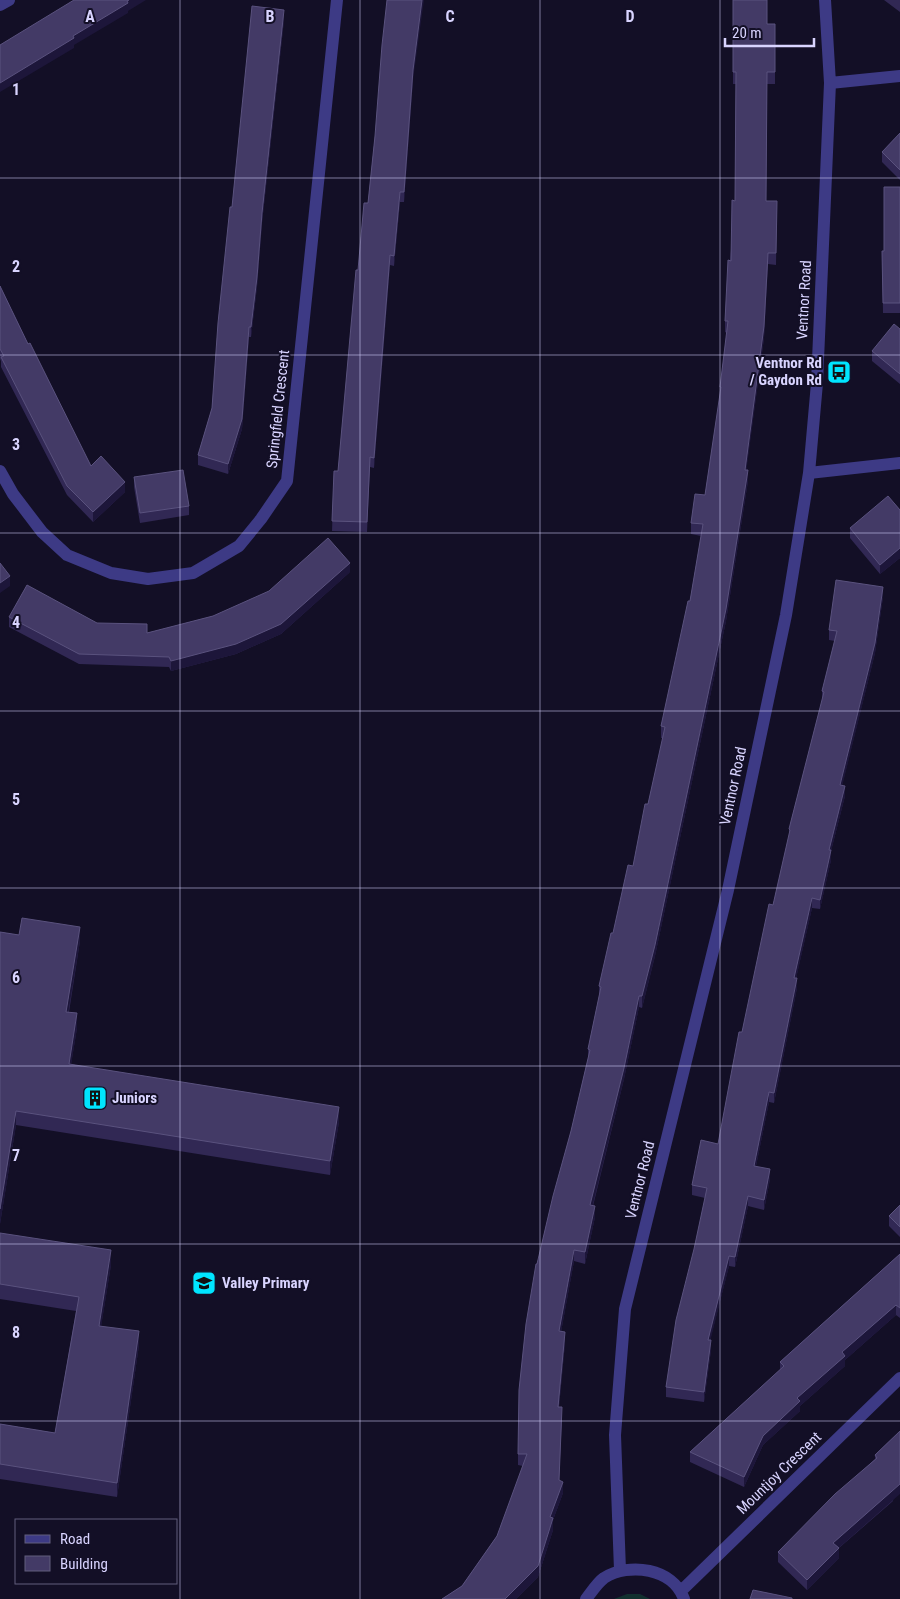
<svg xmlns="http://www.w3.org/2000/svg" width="900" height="1599" viewBox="0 0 900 1599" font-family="'Roboto Condensed',sans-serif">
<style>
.green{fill:#12302f}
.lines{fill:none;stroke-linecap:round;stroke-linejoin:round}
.minor{stroke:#3d3a85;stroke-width:12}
.wall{fill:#312854}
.shaded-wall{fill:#1d163a}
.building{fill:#433a66;stroke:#5a527e}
.grid{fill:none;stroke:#d9d4ff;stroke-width:1;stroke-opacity:0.55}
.labels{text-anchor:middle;stroke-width:4;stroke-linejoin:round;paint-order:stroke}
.street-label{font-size:15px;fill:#d9d4ff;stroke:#130f26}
.poi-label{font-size:15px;font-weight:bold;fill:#d9d4ff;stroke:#130f26;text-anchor:start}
.grid-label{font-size:16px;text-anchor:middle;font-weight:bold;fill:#d9d4ff;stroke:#130f26;stroke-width:4;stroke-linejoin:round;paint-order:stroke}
</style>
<rect width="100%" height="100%" fill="#130f26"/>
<path class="green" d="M627 1594H640L650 1599H614Z"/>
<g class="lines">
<path class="minor" d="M0 5 9 0
M830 83 900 76
M0 471 13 494 42 532 67 555 111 573 148 579 193 573 239 546 261 519 287 481 337 0
M809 473 900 463
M620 1570 615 1435 625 1309 728 890 786 615 809 473 817 383 830 83 825 0
M681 1591 900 1378
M586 1599C591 1593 597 1583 604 1578 629 1562 673 1568 684 1599"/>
</g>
<path class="wall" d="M733 0 767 24H775V84H767L766 201H777L776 265 768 264 764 338 746 470 748 481 726 621 655 956 642 1008 639 1007 624 1079 593 1206 595 1217 585 1264 574 1261 561 1332 565 1343 559 1407 562 1419 559 1480 563 1493 553 1520V1530L538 1577 516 1599H442L462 1586 497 1536 523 1466 518 1465V1454L537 1264 571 1131 588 1058V1049L599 996V986L633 866 648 804 663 738H661V726L690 601 701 536 691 534V523L705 495 720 396V387L727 333 725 332V321L735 201 736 84H733Z
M884 0H900V12Z
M284 20 262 223 257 287 251 337H249L242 429 228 474 198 465V455L212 408 232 207Z
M413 80 404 202H400L394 266 390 265 374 468 370 467 367 532 332 531 334 471H338L358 270 368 203 375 136Z
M900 133V180L882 162V152Z
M900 187V313H883L882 251H884Z
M0 286 28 344 91 466 125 492 93 522 67 495 1 367V361L0 359Z
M900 329V384L872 361V351Z
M134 477 189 506V515L140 523 134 487Z
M900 510V558L880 574 850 538V528Z
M350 572 281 634 236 654 171 671 169 667 79 664 9 627V617L97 623 147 633 213 616Z
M883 597 875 653 842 785 845 796 831 851V860L820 909 812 908 796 978 797 988 774 1103 769 1102 756 1166 770 1179 764 1210 748 1206 735 1267 729 1266 710 1340 711 1350 704 1402 666 1397V1387L705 1198 692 1195V1185L718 1144 742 1032 773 905 789 836V829L822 701V691L835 641 829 640V630Z
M0 932 19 935 80 941 69 1012 77 1028 71 1064 339 1122 330 1175 16 1125 0 1224Z
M900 1205V1237L889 1226V1216Z
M0 1233 111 1265 101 1326 139 1345 117 1497 0 1479V1424L55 1433 76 1311 0 1299Z
M900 1254V1318L896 1315 845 1360V1366L800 1406V1411L763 1445 744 1487 690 1462V1452L780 1370V1362Z
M900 1431 893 1501 839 1548V1558L807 1590 778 1562V1552L875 1459V1455Z"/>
<path class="shaded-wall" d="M129 0H146L128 11V13L74 45V48L0 92V83Z
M422 0H424L413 80 404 202V192L413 70Z
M284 10V20L262 223 257 287 251 337V327L262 213Z
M400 192V202L394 266V256Z
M768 253 764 338 745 481V470Z
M390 255V265L374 468V458Z
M249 327V337L242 429 228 474V464Z
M748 470V481L726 621 655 956 642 1008V996Z
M125 482V492L93 522V512Z
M900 548V558L880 574V565Z
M350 563V572L281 634 236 654 171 671V661Z
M10 576V586L0 593V583Z
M883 587V597L875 653 840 795V785Z
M845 786V796L831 851V860L820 909V900L829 850Z
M812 898V908L794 988V978Z
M80 927V941L66 1026V1012Z
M797 978V988L774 1103V1093Z
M639 996V1007L624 1079 590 1216V1205Z
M77 1013V1028L69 1078V1064Z
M769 1092V1102L754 1176V1166Z
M339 1107V1122L330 1175V1161Z
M16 1111V1125L0 1224V1209Z
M770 1169V1179L764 1210V1200Z
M748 1196V1206L735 1267V1257Z
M595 1206V1217L585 1264V1252Z
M111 1250V1265L99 1340V1326Z
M574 1250V1261L559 1343V1331Z
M729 1256V1266L708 1350V1340Z
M896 1305V1315L845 1360V1366L800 1406V1411L763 1445 744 1487V1477L763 1436 797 1398 842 1352Z
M139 1331V1345L117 1497V1483Z
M565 1332V1343L558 1418V1407Z
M711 1340V1350L704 1402V1392Z
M563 1482V1493L553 1520V1530L538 1577 516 1599H505L550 1517Z
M900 1484V1494L833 1553V1543Z
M839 1548V1558L807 1590V1580Z"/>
<path class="building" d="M74 0H129L127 1 128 3 73 36 74 38 0 83V45Z
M387 0H422L413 70 404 192H400L394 256 390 255 374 458 370 457 367 522 332 521 334 471H338L356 270H358L364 203H368L375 136 382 45Z
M733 0H767V24H775V72H767L766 201H777L776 253H768L764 326 745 470H748L726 609 655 945 642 996H639L624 1068 590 1205 595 1206 585 1252 574 1250 559 1331 565 1332 558 1407H562L559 1480 563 1482 550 1517 553 1518 538 1566 505 1599H442L462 1586 497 1536 527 1454H518L519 1390 526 1324 536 1264H537L553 1196 571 1131 590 1050 588 1049 601 987 599 986 611 933H613L628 865 633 866 645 804H648L665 727 661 726 688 601H690L703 524 691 523 695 494 705 495 721 387H720L728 321H725L728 260 731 261 732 200 735 201 736 72H733Z
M252 6 284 10 262 213 257 277 251 327H249L242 419 228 464 198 455 212 408 218 323 230 207H232Z
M900 133V170L882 152Z
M884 187H900V303H883L882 251H884Z
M0 286 28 344 30 343 91 466 101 456 125 482 93 512 67 486 1 357 4 356 0 349Z
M894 324 900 329V374L872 351Z
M183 470 189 506 140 513 134 477Z
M888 496 900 510V548L880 565 850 528Z
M328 538 350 563 281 624 236 644 171 661 169 657 79 654 9 617 27 585 97 623 147 624V633L213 616 269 591Z
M0 563 10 576 0 583Z
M836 580 883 587 875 643 840 785 845 786 829 850H831L820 900 812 898 794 978H797L774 1093 769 1092 754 1166 770 1169 764 1200 748 1196 735 1257 729 1256 708 1340H711L704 1392 666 1387 676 1320 694 1249 707 1188 692 1185 701 1140 718 1144 739 1032H742L769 904 773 905 790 830 789 829 824 692 822 691 837 631 829 630Z
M22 918 80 927 66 1012 77 1013 69 1064 339 1107 330 1161 16 1111 0 1209V932L19 935Z
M900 1205V1227L889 1216Z
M0 1233 111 1250 99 1326 139 1331 117 1483 0 1464V1424L55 1433 79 1297 0 1284Z
M900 1254V1308L896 1305 842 1352 845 1356 797 1398 800 1401 763 1436 744 1477 690 1452 784 1366 780 1362Z
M900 1431V1484L833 1543 839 1548 807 1580 778 1552 835 1494 877 1458 875 1455Z
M753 1590 792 1598V1599H750Z"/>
<path class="grid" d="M180 0V1599M360 0V1599M540 0V1599M720 0V1599M0 178H900M0 355H900M0 533H900M0 711H900M0 888H900M0 1066H900M0 1244H900M0 1421H900"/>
<defs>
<g id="bus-square" transform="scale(1.25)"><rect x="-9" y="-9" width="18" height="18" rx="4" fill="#00e5ff" stroke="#130f26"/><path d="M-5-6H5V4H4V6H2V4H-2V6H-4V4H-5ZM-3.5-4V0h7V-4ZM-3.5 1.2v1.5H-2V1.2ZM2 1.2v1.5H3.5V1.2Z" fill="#111"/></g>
<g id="building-square" transform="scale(1.25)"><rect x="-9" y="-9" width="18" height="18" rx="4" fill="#00e5ff" stroke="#130f26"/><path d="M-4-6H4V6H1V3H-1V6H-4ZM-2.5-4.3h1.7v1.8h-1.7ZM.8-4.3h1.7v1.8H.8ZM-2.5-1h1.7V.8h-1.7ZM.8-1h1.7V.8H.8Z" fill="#111"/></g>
<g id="school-square" transform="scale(1.25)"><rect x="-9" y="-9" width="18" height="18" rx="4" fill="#00e5ff" stroke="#130f26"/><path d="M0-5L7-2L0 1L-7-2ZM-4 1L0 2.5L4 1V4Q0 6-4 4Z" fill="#111"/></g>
</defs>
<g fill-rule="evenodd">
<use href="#bus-square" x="839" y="372"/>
<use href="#building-square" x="95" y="1098"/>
<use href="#school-square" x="204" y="1283"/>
</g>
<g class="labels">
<g class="street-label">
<text transform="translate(804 300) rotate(-87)" y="5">Ventnor Road</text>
<text transform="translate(278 409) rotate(-84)" y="5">Springfield Crescent</text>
<text transform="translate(733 786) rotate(-78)" y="5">Ventnor Road</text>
<text transform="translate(640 1180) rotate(-76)" y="5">Ventnor Road</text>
<text transform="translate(779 1473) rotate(-44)" y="5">Mountjoy Crescent</text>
</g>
<g class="poi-label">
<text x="822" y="368" text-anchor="end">Ventnor Rd<tspan x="822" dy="17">/ Gaydon Rd</tspan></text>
<text x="112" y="1103">Juniors</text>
<text x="222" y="1288">Valley Primary</text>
</g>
</g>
<g class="grid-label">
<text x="90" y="22">A</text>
<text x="270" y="22">B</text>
<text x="450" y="22">C</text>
<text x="630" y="22">D</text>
<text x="16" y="95">1</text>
<text x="16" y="272">2</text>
<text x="16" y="450">3</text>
<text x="16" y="628">4</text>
<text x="16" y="805">5</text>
<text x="16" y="983">6</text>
<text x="16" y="1161">7</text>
<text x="16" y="1338">8</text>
</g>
<rect x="15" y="1519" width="162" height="65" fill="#130f26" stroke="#625e7d"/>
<rect x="25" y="1535" width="25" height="8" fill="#3d3a85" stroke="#625e7d"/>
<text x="60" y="1544" font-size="15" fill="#d9d4ff">Road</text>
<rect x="25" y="1556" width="25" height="15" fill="#433a66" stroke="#625e7d"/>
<text x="60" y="1569" font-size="15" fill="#d9d4ff">Building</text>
<path d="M725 38v8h89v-8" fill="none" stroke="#d9d4ff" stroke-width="2.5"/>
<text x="732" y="38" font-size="15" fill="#d9d4ff" stroke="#130f26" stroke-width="4" paint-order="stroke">20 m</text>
</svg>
